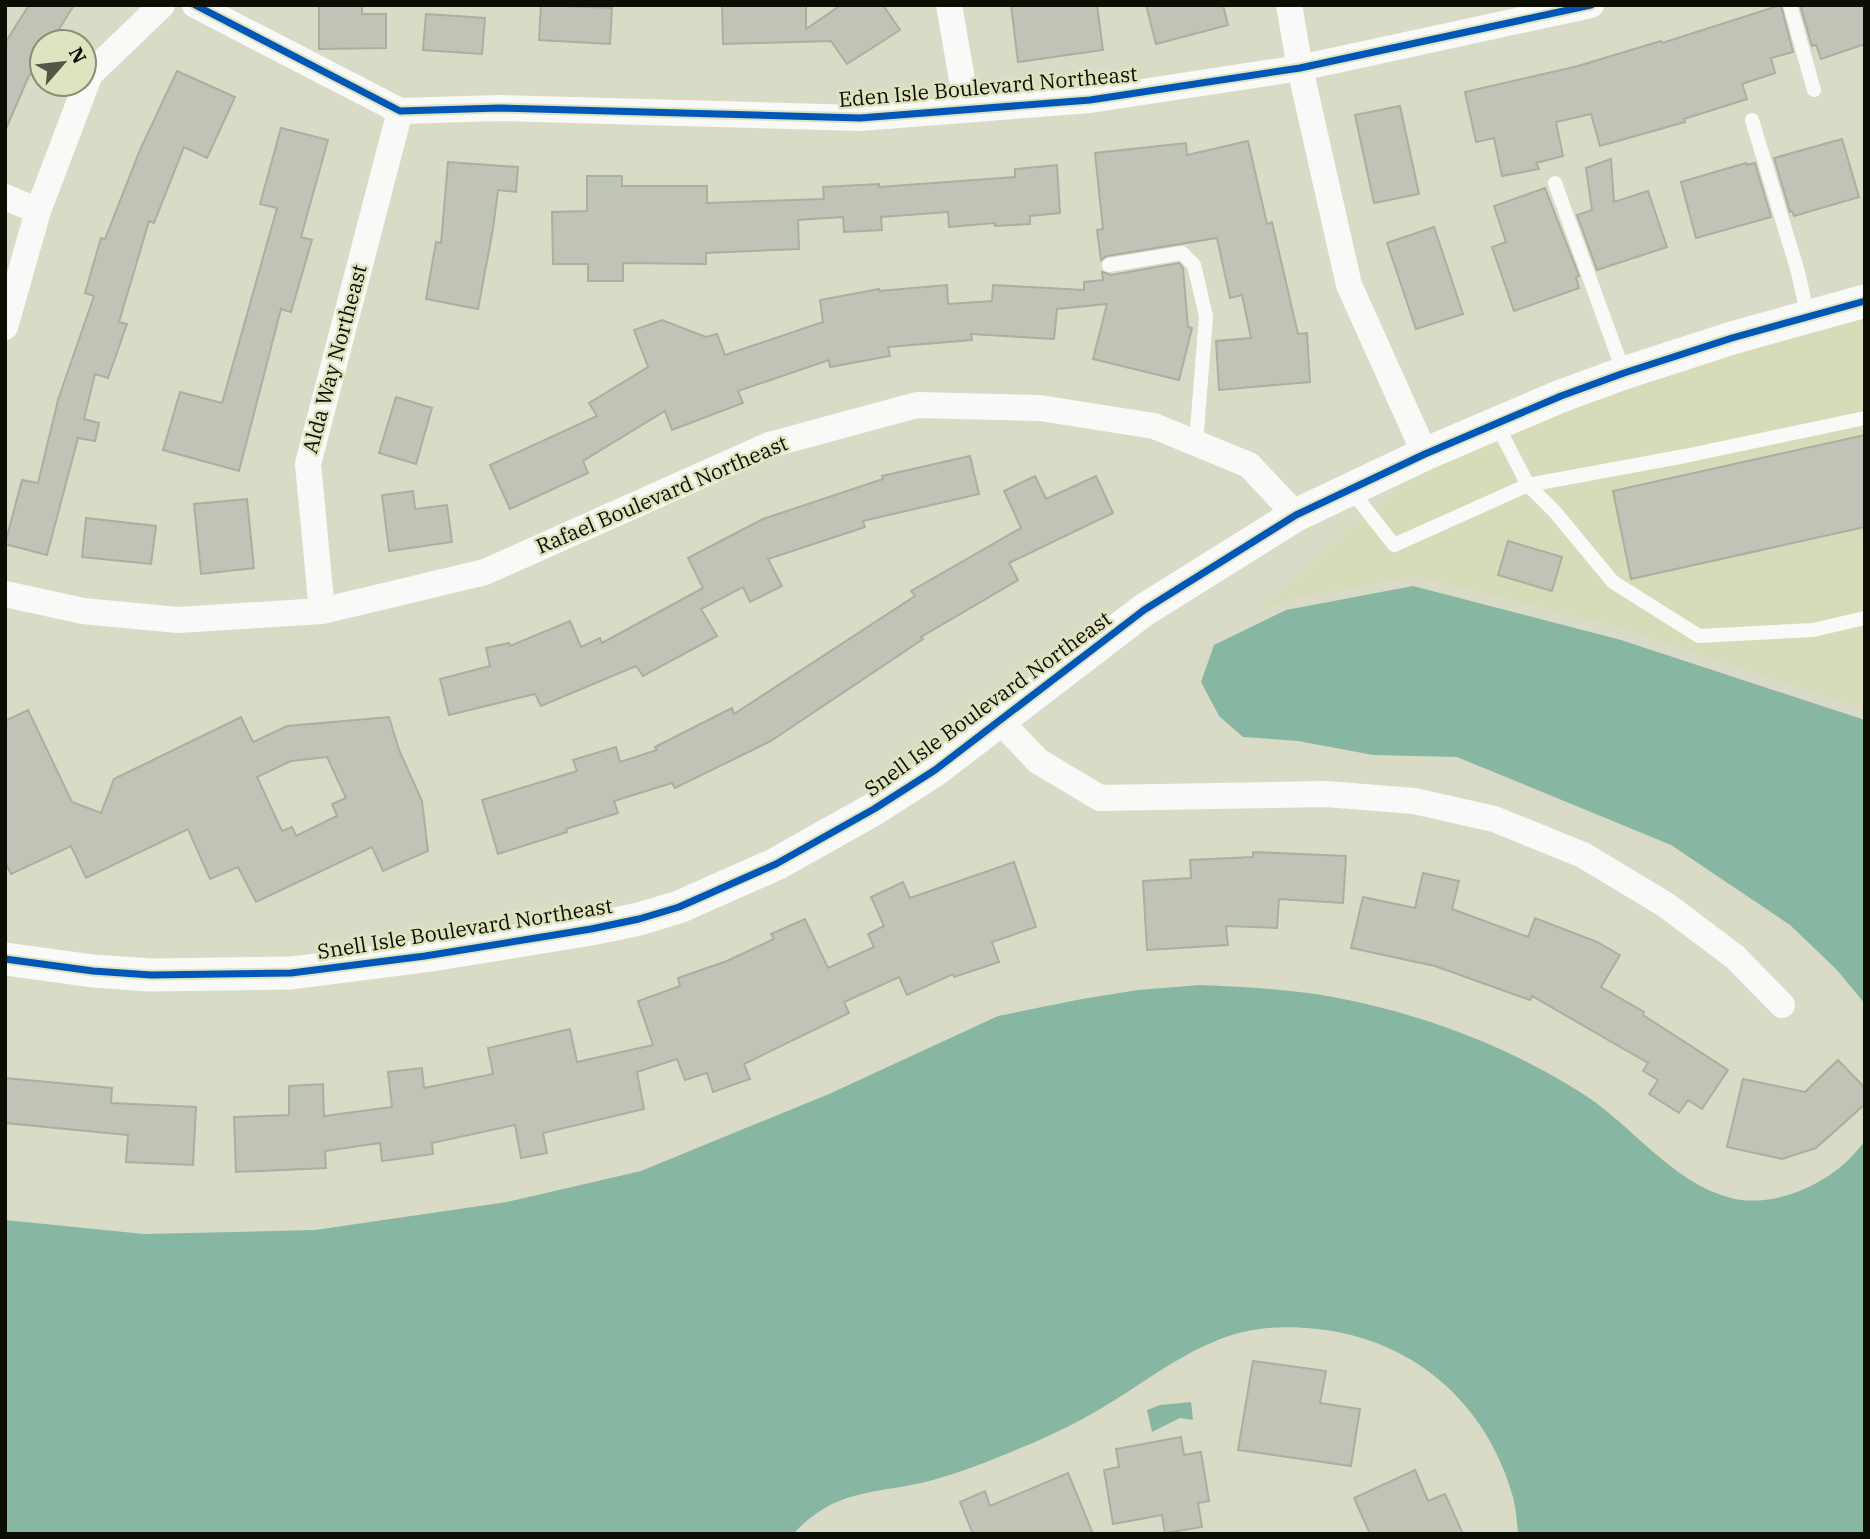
<svg xmlns="http://www.w3.org/2000/svg" width="1870" height="1539" viewBox="0 0 1870 1539" font-family="'IBM Plex Serif',serif">
<style>
.built{fill:#d8dbba}
.water{fill:#87b7a3}
.building{fill:#bfc4b7;stroke:#a9afa1;stroke-width:2;fill-rule:evenodd}
.lines{fill:none;stroke-linecap:round;stroke-linejoin:round}
.service{stroke:#f9faf7;stroke-width:14}
.minor{stroke:#f9faf7;stroke-width:26}
.tertiary{stroke:#f9faf7;stroke-width:33}
.cycleway-casing{stroke:#e0e3bf;stroke-width:11}
.cycleway{stroke:#0057b8;stroke-width:7}
.labels{text-anchor:middle;stroke-width:5;stroke-linejoin:round;paint-order:stroke}
.street-label{font-size:21px;fill:#0d0e03;stroke:#e0e3bf}
</style>
<rect width="100%" height="100%" fill="#d9dbc7"/>
<path class="built" d="M1865 314V709L1626 629 1417 576 1285 600 1255 614 1406 480 1586 401Z"/>
<path class="water" d="M1413 586 1621 640 1865 720V1004L1837 970 1790 925 1671 845 1457 757 1373 755 1298 741 1243 737 1219 716 1201 682 1214 645 1286 610Z
M1200 985C1244 987 1289 989 1333 997 1419 1013 1506 1045 1580 1092 1632 1124 1670 1182 1731 1198 1778 1210 1840 1179 1865 1140V1534H1518C1517 1522 1516 1509 1513 1497 1487 1403 1413 1339 1317 1329 1283 1325 1249 1327 1218 1340 1185 1353 1155 1374 1126 1393 1092 1415 1056 1434 1018 1449 990 1461 962 1472 933 1480 877 1495 838 1486 793 1534H5V1220L144 1234 315 1230 507 1202 641 1171 829 1094 998 1016 1082 999 1138 990Z
M1191 1402 1193 1420 1180 1418 1152 1432 1147 1410 1160 1405Z"/>
<path class="building" d="M29 5H74L51 42H42V56L28 78 5 131V43Z
M319 5H362V14H386V48L319 49Z
M541 5 612 8 610 44 539 40Z
M722 5H806V29L841 5H883L900 30 847 64 831 41 723 44Z
M1011 5H1097L1103 50 1018 62Z
M1146 5H1223L1228 25 1156 44Z
M1781 5 1793 52 1771 58 1775 73 1742 84 1747 99 1684 119 1685 122 1600 146 1591 114 1556 122 1563 156 1536 163 1539 169 1502 176 1494 138 1476 142 1465 92 1578 66 1661 41 1662 43Z
M1800 5H1865V44L1821 59 1816 45 1812 46Z
M426 14 485 18 482 54 423 50Z
M177 71 235 97 207 158 184 147 154 223 149 221 119 322 127 324 108 378 95 374 84 419 99 423 95 441 78 438 47 555 5 544 22 480 38 483 58 400 94 296 85 293 101 238 105 239 140 150Z
M1400 106 1419 194 1374 203 1355 115Z
M281 128 328 140 301 237 312 240 291 312 281 309 239 471 163 450 180 392 222 403 277 208 260 204Z
M1842 139 1859 197 1794 216 1792 211 1790 212 1774 158Z
M1248 141 1267 224 1272 222 1298 334 1307 333 1310 382 1219 390 1216 341 1251 338 1242 295 1230 298 1217 238 1107 256 1101 260 1097 230 1103 229 1095 153 1186 143 1187 155Z
M1611 159 1614 202 1648 191 1667 247 1597 270 1577 215 1592 210 1586 168Z
M448 162 518 167 516 192 498 190 493 229 478 309 426 299 436 242 441 243Z
M1746 163 1747 165 1755 163 1771 217 1696 238 1681 182Z
M1057 165 1060 213 1030 216V224L995 226V223L949 227 948 212 881 217 882 230 844 232 843 217 798 220 799 249 706 253V264L623 263V281H588V264H553L552 212 587 211V176H622V186H707V203L824 199 823 187 879 184V187L1015 177V169Z
M1545 188 1579 276 1576 277 1579 288 1514 311 1492 247 1506 242 1494 206Z
M1434 227 1463 314 1416 329 1387 243Z
M1179 263 1183 268 1188 327 1192 328 1179 380 1093 359 1107 304 1057 309 1054 339 971 334 972 340 888 347 890 356 830 367 829 360 738 391 743 403 672 430 665 411 583 461 588 473 510 509 490 465 597 416 589 403 648 367 634 330 662 320 706 337 717 334 725 355 823 322 820 300 879 289V291L947 285 948 304 992 301 993 285 1084 290V282L1103 280 1102 272 1111 275Z
M396 397 432 408 416 464 379 453Z
M1865 435V527L1631 579 1613 491Z
M970 456 979 494 863 521 865 527 768 559 782 586 750 602 743 587 701 609 717 636 643 676 636 666 541 706 535 694 449 715 440 679 490 666 486 648 509 643 510 646 570 621 581 647 600 638 602 643 703 588 688 558 763 519 883 479 882 476Z
M1035 476 1046 499 1096 476 1113 513 1009 563 1018 580 921 637 923 639 771 741 675 788 672 783 614 801 618 813 566 829 567 832 498 854 482 800 577 771 573 760 616 747 620 762 657 750 655 747 732 708 734 714 915 596 911 591 1021 528 1004 491Z
M413 491 415 509 447 505 452 542 389 551 382 495Z
M247 499 254 568 201 574 194 504Z
M86 518 156 526 151 564 82 557Z
M1508 541 1562 557 1552 591 1498 575Z
M28 710 72 802 101 813 114 779 241 717 253 742 287 726 389 717 399 750 422 801 428 851 383 871 372 847 256 902 238 867 210 879 188 829 86 878 71 846 11 874 5 862V721ZM327 757 346 798 332 804 337 816 296 836 292 827 282 831 257 777 291 761Z
M1253 852 1346 856 1343 903 1279 899 1277 928 1226 926 1228 945 1147 950 1143 881 1191 878 1190 860 1253 857Z
M1014 862 1036 927 992 942 999 962 954 977 953 974 907 995 899 977 844 1002 849 1013 744 1064 750 1079 713 1092 707 1073 685 1080 677 1059 637 1072 644 1109 543 1133 547 1153 521 1158 515 1125 432 1143 433 1154 382 1161 380 1143 325 1151 326 1168 236 1172 234 1117 289 1115V1086L323 1084 324 1116 392 1107 388 1072 422 1068 424 1088 493 1074 488 1048 570 1029 577 1062 653 1045 638 1001 680 986 678 978 727 961 774 939 771 934 805 919 828 968 874 947 868 934 884 926 871 897 903 882 910 898Z
M1423 873 1459 881 1452 909 1528 937 1535 918 1597 942 1620 955 1601 987 1644 1012 1643 1015 1728 1070 1702 1109 1688 1100 1679 1113 1649 1094 1658 1080 1643 1071 1648 1063 1532 996 1530 1000 1435 966 1351 948 1363 897 1415 908Z
M1838 1060 1865 1088V1104L1816 1148 1782 1159 1727 1147 1743 1079 1805 1092Z
M5 1078 112 1088 111 1103 196 1107 193 1165 126 1162 128 1135 5 1123Z
M1253 1361 1326 1371 1320 1403 1360 1409 1351 1466 1238 1450Z
M1181 1437 1184 1455 1201 1452 1209 1501 1198 1503 1202 1527 1165 1533 1162 1515 1113 1524 1104 1470 1119 1467 1116 1449Z
M1415 1470 1428 1501 1445 1494 1463 1534H1370L1354 1498Z
M1068 1473 1093 1534H973L960 1502 985 1491 990 1506Z"/>
<g class="lines">
<path class="service" d="M1790 5 1814 90
M1752 120 1798 272 1808 317
M1555 183 1624 373
M1109 265 1182 253 1194 265 1206 316 1196 443
M1496 423 1528 485 1555 512 1613 582 1699 636 1813 630 1865 618
M1350 489 1394 545 1528 485 1685 456 1865 418"/>
<path class="minor" d="M195 5 400 111 500 108 860 118 1090 100 1300 68 1591 5
M949 5 967 108
M1289 5 1300 68 1349 285 1425 454
M5 197 38 211
M5 327 38 211 90 74 162 5
M5 594 83 611 178 620 322 611 485 572 769 445 917 405 1040 408 1154 426 1249 465 1296 515
M322 611 308 464 400 111
M999 720 1038 761 1100 798 1326 794 1414 801 1494 819 1583 855 1666 905 1735 957 1782 1005"/>
<path class="tertiary" d="M5 959 93 971 151 975 291 973 425 956 591 929 639 919 679 907 776 864 874 809 935 770 1144 610 1296 515 1425 454 1561 396 1624 373 1732 338 1865 301"/>
<g class="cycleway-casing">
<path id="cycleway" d="M195 5 400 111 500 108 860 118 1090 100 1300 68 1591 5
M5 959 93 971 151 975 291 973 425 956 591 929 639 919 679 907 776 864 874 809 935 770 1144 610 1296 515 1425 454 1561 396 1624 373 1732 338 1865 301"/>
</g>
<use href="#cycleway" class="cycleway"/>
</g>
<g class="labels">
<g class="street-label">
<text transform="translate(988 87) rotate(-5)" y="7">Eden Isle Boulevard Northeast</text>
<text transform="translate(335 359) rotate(-75)" y="7">Alda Way Northeast</text>
<text transform="translate(662 495) rotate(-23)" y="7">Rafael Boulevard Northeast</text>
<text transform="translate(988 704) rotate(-36)" y="7">Snell Isle Boulevard Northeast</text>
<text transform="translate(465 929) rotate(-9)" y="7">Snell Isle Boulevard Northeast</text>
</g>
</g>
<rect width="1870" height="1539" fill="none" stroke="#0d0e03" stroke-width="14"/>
<g transform="translate(63 63) rotate(62)"><circle r="33" fill="#e0e3bf" stroke="#8c8e74" stroke-width="2"/>
<path d="M0-5L12 26L0 18L-12 26Z" fill="#545648"/>
<text y="-10" font-size="19" font-weight="bold" text-anchor="middle" fill="#0d0e03">N</text>
</g>
</svg>
